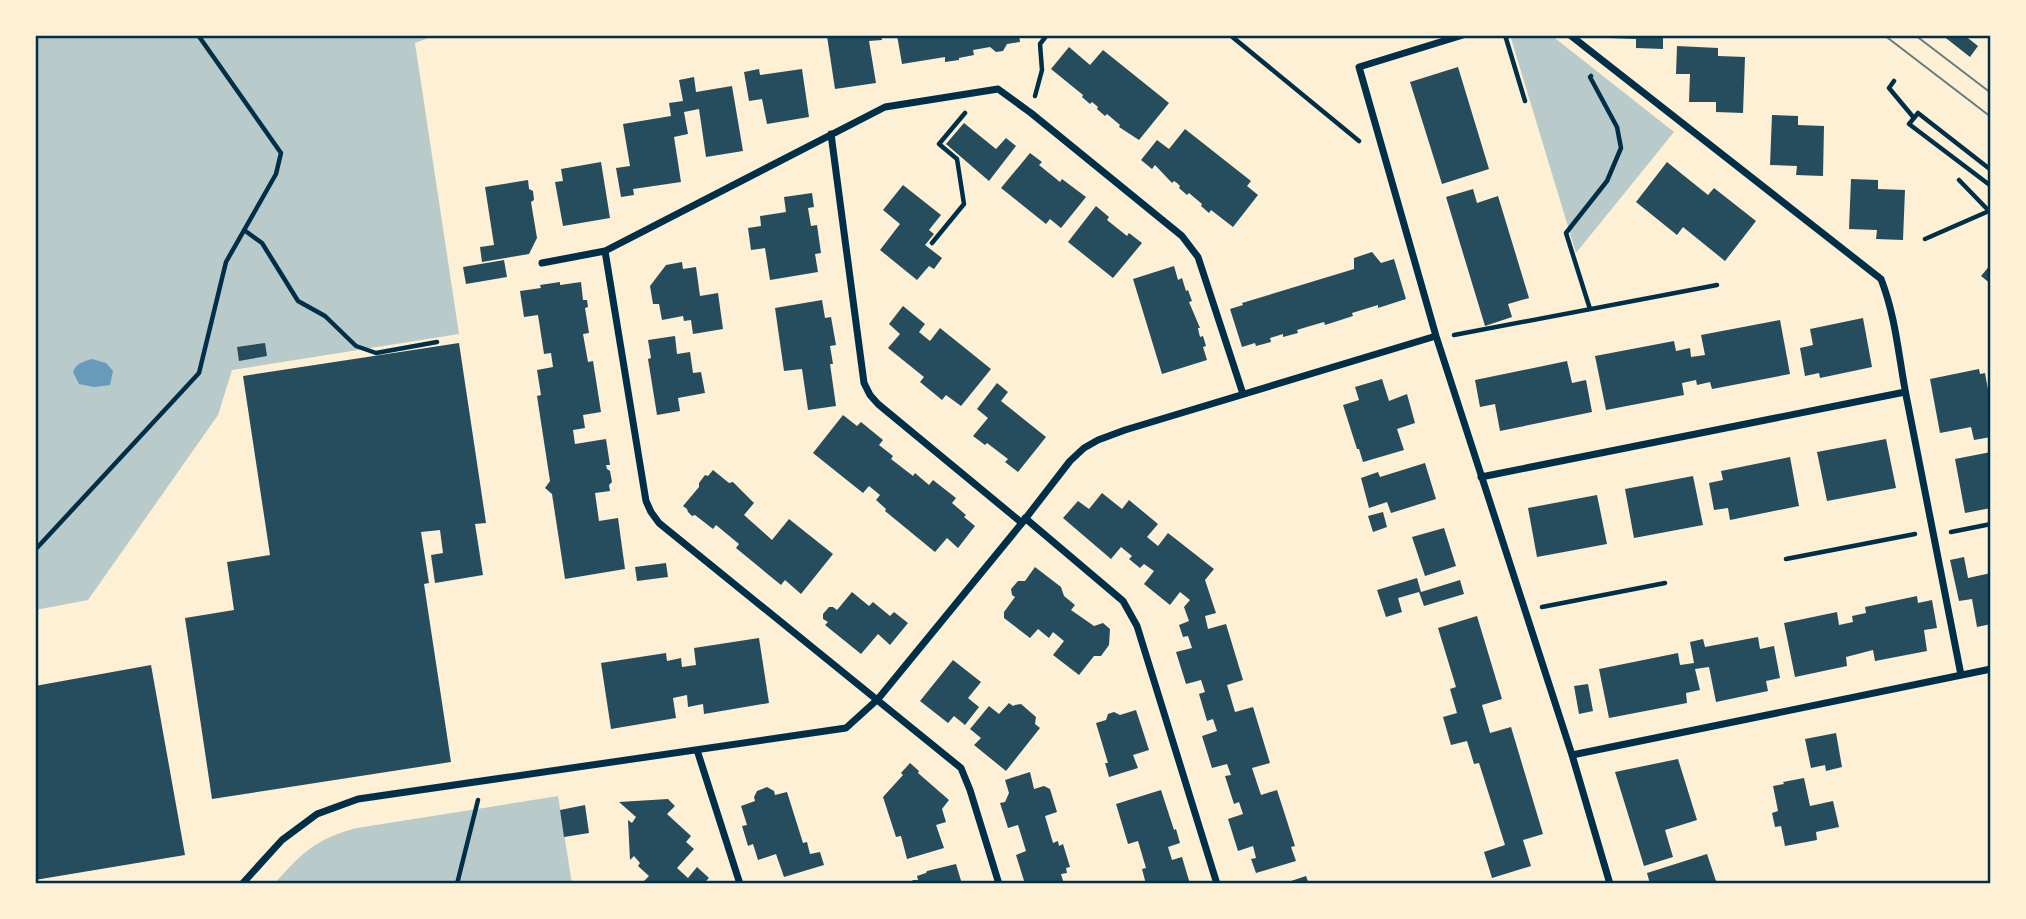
<svg xmlns="http://www.w3.org/2000/svg" width="2026" height="919" viewBox="0 0 2026 919" font-family="Bitter,serif">
<style>
.green{fill:#b9caca}
.water{fill:#669bbc}
.building{fill:#264d5e}
.lines{fill:none;stroke-linecap:round;stroke-linejoin:round}
.path{stroke:#003049;stroke-width:4.5}
.minor{stroke:#003049;stroke-width:7}
.tram{stroke:#657d81;stroke-width:2}
.neatline{fill:none;stroke:#003049;stroke-width:2.5}
</style>
<rect width="100%" height="100%" fill="#fdf0d5"/>
<path class="green" d="M35 35H436L415 43 459 334 232 370 218 415 88 600 35 610Z
M1510 35H1551L1674 132 1576 253Z
M558 796 572 884H274C302 853 315 839 357 828Z"/>
<path class="water" d="M92 359 106 363 113 371 110 385 94 387 79 384 73 372C75 364 84 361 92 359Z"/>
<path class="building" d="M834 35H881L882 40 869 41 876 83 835 89 827 36Z
M897 35H1019L1020 42 1007 44 1003 51 996 52 990 47 973 50 974 55 959 58V60L945 62V57L902 64Z
M1609 35H1663V49L1636 48V39L1609 38Z
M1942 35H1964L1978 46 1970 57Z
M1677 46 1718 48V56L1745 57 1743 113 1716 112V102H1689L1690 74H1676Z
M1069 47 1090 65 1103 50 1169 103 1139 140 1119 127 1120 125 1107 114 1105 116 1097 109 1098 107 1092 102 1090 104 1082 97 1083 95 1051 69Z
M1458 67 1489 169 1442 184 1410 82Z
M759 69 760 75 802 69 809 117 767 124 762 99 749 101 744 72Z
M694 77 696 92 732 86 743 151 706 157 699 109 684 112 688 134 674 137 681 182 633 189 634 195 621 197 616 168 630 166 623 124 671 116 669 103 683 101 679 80Z
M1772 115 1798 116V125L1824 126 1823 176 1796 175 1797 166 1770 165Z
M964 123 996 149 1006 138 1016 146 989 181 946 144Z
M1185 129 1251 181 1247 186 1258 195 1233 227 1211 210 1209 213 1201 206 1202 204 1189 193 1187 195 1179 188 1180 186 1177 183 1174 181 1172 183 1155 165 1152 169 1141 160 1157 140 1169 149Z
M1030 153 1042 162 1039 165 1060 182 1062 179 1086 197 1061 228 1050 219 1046 224 1001 188Z
M601 162 610 218 563 226 555 182 563 181 561 169Z
M1667 162 1708 195 1714 188 1756 221 1725 261 1683 227 1677 235 1636 202Z
M1851 179 1878 180V189L1905 190 1903 240 1876 239 1877 230 1849 229Z
M528 180 529 189 533 191 534 200 531 202 537 238 529 254 482 262 480 247 494 245 485 187Z
M903 185 941 215 929 230 934 234 925 245 942 258 934 269 929 266 917 280 880 250 900 224 883 210Z
M1473 189 1477 203 1498 196 1529 298 1508 304 1512 317 1485 326 1446 197Z
M812 193 814 207 808 208 811 226 817 225 821 253 815 254 818 272 770 280 765 248 751 250 748 228 761 226 760 216 786 212 784 197Z
M1096 206 1109 217 1107 220 1127 236 1129 233 1142 243 1113 278 1068 242Z
M1372 252 1381 263 1394 259 1406 299 1378 308V305L1352 313 1353 316 1325 325 1324 322 1310 326 1297 330 1298 333 1283 337V334L1270 338 1271 342 1256 346 1255 343 1242 347 1230 309 1243 305 1242 303 1354 269V258Z
M504 260 507 277 466 284 463 267Z
M682 262 683 269 696 267 700 296 718 293 723 329 693 334 691 320 684 321 683 316 662 320 659 304H653L650 286 666 265Z
M1991 264V284L1981 276Z
M1174 266 1178 280 1182 278 1186 291 1188 290 1192 301 1189 302 1200 328H1198L1199 333 1200 337 1203 336 1206 346 1203 347 1207 360 1162 374 1133 279Z
M560 282V285L581 282 583 300H587L588 307 585 308 589 333 583 334 588 362 593 361 601 412 583 415 585 428 573 430 575 444 606 439 610 465H606L607 469 610 471 612 482 609 485 610 491 595 493 599 521 618 518 625 569 565 579 552 494 545 488 550 481 537 396 541 395 537 370 553 367 551 353 544 354 538 315 524 317 520 291 541 288 540 285Z
M822 300 825 318 831 317 836 345 830 346 833 364H830L836 406 808 410 802 369 784 371 775 308Z
M903 306 925 324 919 332 930 341 940 328 991 369 961 406 946 395 942 400 920 382 924 377 888 348 900 334 889 324Z
M1863 318 1872 367 1820 378 1819 373 1805 376 1800 348 1813 345 1810 329Z
M1780 320 1790 374 1712 389 1710 382 1697 385 1696 380 1682 383 1684 395 1606 410 1595 356 1674 341 1676 351 1690 348 1691 357 1705 355 1701 335Z
M675 336 677 354 690 352 693 373 701 372 705 393 678 398 680 411 657 415 648 359 651 358 648 340Z
M265 343 267 356 239 361 237 347Z
M459 343 486 523 475 524 483 575 435 583 431 555 443 553 440 530 421 532 429 583 424 584 451 762 212 799 185 618 234 610 227 562 270 555 243 376Z
M1567 361 1572 383 1586 380 1592 412 1500 431 1495 404 1480 407 1475 380Z
M1979 369 1980 374 1985 373 1991 406V419H1988L1989 424 1991 423V437L1974 440 1971 427 1940 433 1930 379Z
M1382 379 1389 401 1407 394 1415 423 1397 429 1404 450 1363 462 1359 449H1357L1343 405 1359 400 1355 387Z
M997 383 1008 392 1001 401 1046 437 1018 472 1005 462 1008 459 987 443 985 445 973 436 988 418 977 409Z
M843 415 857 426 861 422 883 440 879 445 893 456 891 459 913 476 915 473 929 485 933 480 956 498 952 503 966 515 964 517 975 526 958 548 947 538 935 552 885 511 886 509 876 500 880 495 869 486 863 493 813 453Z
M1886 439 1896 488 1827 501 1817 452Z
M1991 452V508L1965 513 1955 459Z
M1790 457 1799 506 1730 520 1728 508 1714 510 1709 483 1723 480 1721 471Z
M1425 463 1436 499 1391 513 1387 502 1369 508 1361 478 1378 472 1380 477Z
M713 470 729 483 733 482 754 503 744 515 772 540 789 519 833 554 801 594 785 580 781 585 736 548 739 544 716 525 713 529 695 515 692 516 688 512 687 509 683 506 699 487V483L705 475 708 476Z
M1693 476 1703 525 1634 538 1625 489Z
M1102 493 1122 509 1129 500 1158 524 1147 537 1158 546 1168 533 1214 569 1205 580 1216 613 1205 616 1208 629 1226 624 1243 680 1227 685 1235 712 1253 707 1270 763 1252 768 1261 795 1277 790 1295 846 1291 847 1296 861 1256 873 1251 859 1256 858 1253 846 1238 851 1228 819 1243 814 1239 802 1234 804 1225 776 1231 775 1227 764 1212 768 1202 736 1217 731 1213 719 1207 721 1199 694 1205 692 1201 680 1186 684 1176 652 1192 648 1188 636 1183 637 1179 625 1189 621 1184 607 1190 600 1180 592 1170 605 1144 584 1154 571 1144 564 1140 568 1129 559 1132 556 1121 547 1111 559 1063 518 1078 501 1089 509Z
M1597 495 1607 544 1537 557 1528 508Z
M1383 512 1387 527 1373 532 1368 516Z
M1444 528 1456 566 1425 576 1412 537Z
M1964 557 1968 578 1991 573V624L1977 627 1972 599 1959 601 1950 560Z
M666 563 668 577 637 581 635 567Z
M1035 567 1061 587 1064 596 1075 605 1071 610 1094 626 1103 623 1110 629 1109 645 1101 656H1094L1079 675 1053 655 1064 641 1053 632 1049 638 1038 629 1030 638 1004 618V612L1015 597 1012 595 1011 589 1018 581H1025Z
M1417 578 1421 592 1460 580 1464 594 1424 606 1419 592 1398 598 1402 612 1386 617 1377 590Z
M852 592 869 606 873 602 890 616 894 612 908 623 890 645 878 634 861 654 825 625 828 622 823 619V614L829 607H833L837 610Z
M1917 596 1918 603 1932 600 1937 628 1924 630 1927 651 1875 661 1873 650 1846 657 1847 666 1795 677 1784 623 1837 612 1839 625 1853 622 1852 616 1866 613 1865 607Z
M1477 616 1502 699 1482 705 1490 733 1511 727 1543 834 1523 840 1531 866 1492 878 1484 852 1505 845 1479 763 1474 764 1467 741 1451 745 1443 717 1457 713 1450 689 1456 687 1438 628Z
M1758 637 1760 649 1774 646 1780 678 1766 681 1768 691 1716 702 1709 667 1695 669 1700 690 1686 693 1687 703 1609 718 1599 669 1678 653 1680 665 1694 663 1690 642 1703 639 1705 647Z
M759 638 769 703 704 714 703 704 688 707 687 695 673 698 676 718 611 729 601 663 666 653 667 661 681 658 682 667 696 665 694 648Z
M953 660 981 682 968 698 979 707 965 725 954 716 948 723 920 701Z
M151 665 185 855 35 880V686Z
M1588 684 1593 711 1579 714 1574 686Z
M1009 703 1013 706 1015 705 1021 704 1036 717 1035 724 1040 728 1006 771 974 745 981 738 970 729 989 706 999 714Z
M1136 710 1149 750 1133 755 1138 768 1109 777 1105 763H1108L1096 723 1106 720 1108 714 1114 712 1120 715Z
M1836 733 1842 767 1826 771 1825 765 1811 768 1805 739Z
M1678 759 1697 820 1665 830 1673 857 1644 866 1615 772Z
M910 763 919 771 918 773 949 800 942 809 946 822 936 825 944 848 907 859 901 836 896 837 883 797 903 775 901 773Z
M1030 772 1034 789 1044 786 1050 789 1057 812 1045 816 1053 843 1058 841 1059 846 1063 844 1070 867 1066 868 1067 873 1061 874 1064 884H1025L1016 855 1026 851 1018 825 1008 828 1000 803 1005 802 1009 793 1005 780Z
M1804 778 1810 806 1833 801 1839 827 1816 832 1817 840 1785 846 1781 826 1775 827 1772 813 1778 811 1773 786 1784 784 1783 782Z
M767 787 774 791 775 795 787 792 803 843 807 842 810 854 820 852 824 865 784 877 776 854 758 860 753 844 748 846 742 826 747 825 741 806 755 801 754 797 757 791Z
M1161 790 1174 830 1176 829 1180 843 1168 847 1172 860 1182 857 1190 884H1146L1142 869 1146 868 1138 841 1128 844 1116 804Z
M668 799 675 806 667 814 691 836 686 842 694 849 677 868 688 878 697 867 709 878 703 884H648L644 881 649 876 638 866 640 863 634 856 630 860 628 820 632 823 636 817 619 802Z
M585 805 589 833 564 837 560 810Z
M1707 854 1717 884H1650L1647 873Z
M956 864 962 884H909L913 880H918L917 876 926 873 927 871Z
M1306 876 1309 884H1285V883Z"/>
<g class="lines">
<path class="path" d="M1230 35 1359 141
M1505 35 1525 101
M1894 81 1889 88 1914 118
M1035 96 1042 70 1040 44 1047 35
M1914 118 1909 124 1991 186
M1914 118 1918 113 1991 170
M244 230 262 243 298 301 325 316 356 346 376 353 437 342
M1925 239 1989 211 1959 180
M932 243 964 204 957 159 939 144 965 113
M1590 309 1566 233 1607 181 1621 148 1617 127 1590 77 1591 76
M1454 335 1717 285
M1951 532 1991 524
M35 550 199 373 226 262 276 174 281 153 198 35
M1786 559 1915 534
M1542 607 1665 583
M457 884 478 800"/>
<path class="minor" d="M1463 35 1359 67 1436 336 1572 755 1610 884
M1570 35 1881 279C1897 320 1899 363 1908 405 1926 495 1943 585 1961 675
M831 134 864 383 870 395 878 404 1022 523
M605 251 646 501 651 512 659 523 961 768 970 790 999 884
M542 263 605 251 885 107 998 89 1031 113 1182 236 1198 257 1243 394
M1481 477 1905 392
M1025 518 1123 601 1137 626 1217 884
M697 750 740 884
M1572 755 1991 669
M242 884 282 840 317 814 358 799 846 728 878 699 1022 523 1070 461 1084 448 1098 440 1125 430 1436 336"/>
<path class="tram" d="M1884 35 1991 117
M1915 35 1991 93"/>
</g>
<rect width="2026" height="919" fill="none" stroke="#fdf0d5" stroke-width="74"/>
<rect x="37" y="37" width="1952" height="845" class="neatline"/>
</svg>
